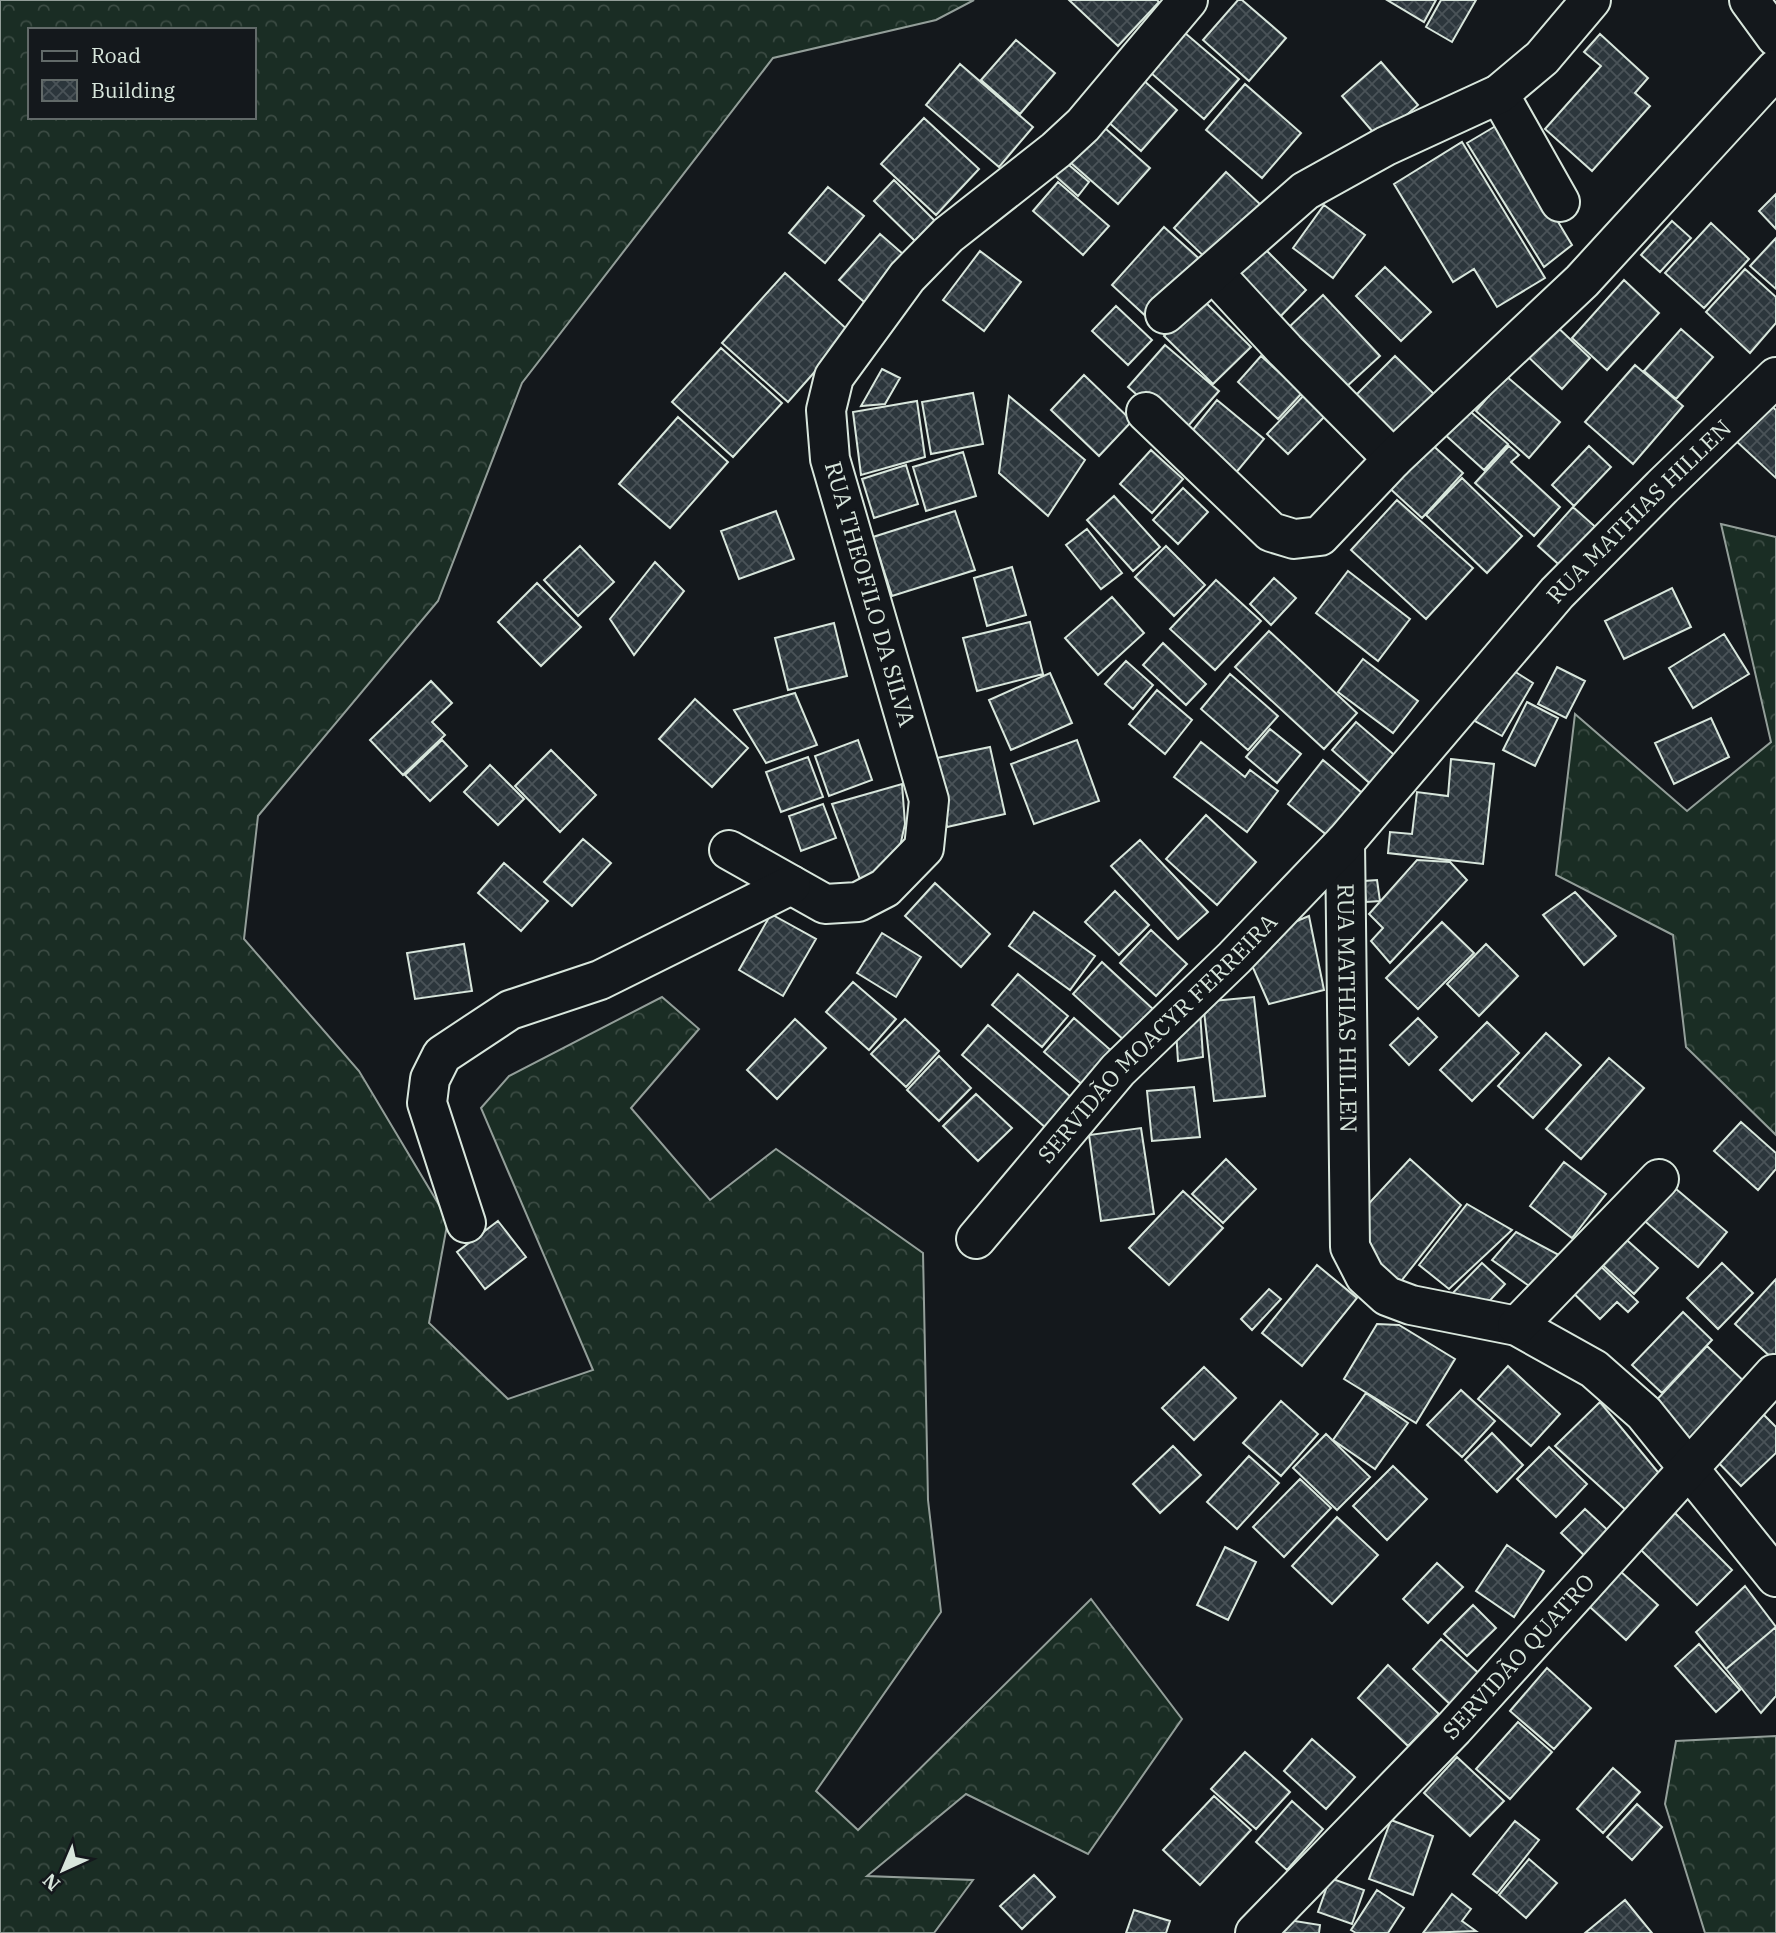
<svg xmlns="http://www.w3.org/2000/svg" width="1776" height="1933" viewBox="0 0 1776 1933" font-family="'IBM Plex Serif',serif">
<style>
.forest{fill:url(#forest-crowns);stroke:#939e99;stroke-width:2;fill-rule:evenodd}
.building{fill:url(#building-cross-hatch);stroke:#d8e6dc;stroke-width:2}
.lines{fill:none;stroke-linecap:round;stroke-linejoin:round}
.minor-casing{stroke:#d8e6dc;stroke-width:42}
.minor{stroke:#14181c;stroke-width:38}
.labels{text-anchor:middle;stroke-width:5;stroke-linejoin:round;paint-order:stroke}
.street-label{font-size:23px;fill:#d8e6dc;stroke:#14181c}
</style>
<defs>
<pattern id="forest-crowns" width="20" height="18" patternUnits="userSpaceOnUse" patternTransform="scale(1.75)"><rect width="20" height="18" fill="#1a2d24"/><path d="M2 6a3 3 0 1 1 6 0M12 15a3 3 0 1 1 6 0" fill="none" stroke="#3b4b43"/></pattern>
<pattern id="building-cross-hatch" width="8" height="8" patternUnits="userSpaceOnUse" patternTransform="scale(1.75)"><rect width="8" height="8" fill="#2c363c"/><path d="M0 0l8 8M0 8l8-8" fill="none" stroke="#4a5358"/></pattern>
</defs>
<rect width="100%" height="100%" fill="#14181c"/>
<path class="forest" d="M0 0H974L936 20 773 58 522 383 438 601 258 816 244 939 359 1071 448 1220 429 1323 508 1399 593 1370 481 1108 509 1076 662 997 699 1029 631 1108 710 1200 776 1149 923 1253 928 1500 941 1612 816 1791 858 1830 1091 1599 1182 1719 1088 1854 966 1794 867 1876 973 1880 934 1933H0ZM30 30H254V117H30Z
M1721 524 1776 537V1135L1686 1047 1673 935 1556 875 1575 714 1687 811 1771 742Z
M1776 1736V1933H1705L1665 1804 1676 1741Z"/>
<path class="building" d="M1069 0H1157L1159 2 1118 46Z
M1238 0H1242L1286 38 1249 81 1203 40Z
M1387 0H1436L1424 22Z
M1441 0H1476L1452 42 1426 27Z
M1185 33 1239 79 1204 119 1151 73Z
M1600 34 1648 78 1635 93 1650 106 1592 171 1545 129 1601 66 1584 52Z
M1016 40 1055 73 1020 114 981 80Z
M1381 62 1418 105 1379 139 1342 96Z
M960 64 1033 127 999 167 926 105Z
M1142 79 1177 110 1141 151 1106 120Z
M1245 84 1301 133 1262 178 1206 130Z
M924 118 979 169 936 215 881 164Z
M1097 121 1150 168 1118 204 1064 157Z
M1499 124 1572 245 1544 267 1467 143Z
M1462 142 1545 278 1497 307 1474 269 1453 282 1394 184Z
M1063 160 1089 182 1078 196 1052 173Z
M1226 172 1262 206 1210 262 1174 228Z
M894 180 935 221 915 241 874 201Z
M1058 182 1109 226 1083 255 1033 211Z
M828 187 864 216 825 263 789 233Z
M1776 194V229L1759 211Z
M1324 205 1365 235 1333 278 1293 248Z
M1672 221 1691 238 1660 272 1641 255Z
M1711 223 1749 259 1704 308 1665 273Z
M1164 227 1204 263 1151 321 1112 285Z
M880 234 911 261 870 307 839 280Z
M1776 238V289L1750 266Z
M1256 240 1306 290 1278 319 1227 269Z
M980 251 1021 282 984 331 943 300Z
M1385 267 1431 312 1401 341 1356 296Z
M1745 269 1776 297V323L1750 353 1706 312Z
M785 273 850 332 788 402 722 343Z
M1624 280 1659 313 1607 370 1572 338Z
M1323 295 1380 356 1345 388 1288 328Z
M1201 298 1251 347 1213 384 1164 336Z
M1116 306 1152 340 1128 365 1092 331Z
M1552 322 1590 358 1562 389 1523 352Z
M1681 329 1713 357 1676 399 1644 371Z
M1165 345 1219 391 1181 434 1128 387Z
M721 348 782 403 733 457 672 402Z
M1261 356 1302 393 1278 419 1238 382Z
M1395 356 1436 396 1395 437 1354 397Z
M1635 365 1683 406 1633 464 1585 422Z
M882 369 900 378 885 404 861 406Z
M1084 375 1132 421 1099 456 1051 410Z
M1506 376 1560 422 1529 458 1476 411Z
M973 393 983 444 931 454 922 402Z
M1305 394 1326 415 1288 454 1267 434Z
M1009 396 1085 460 1048 516 999 473Z
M1217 400 1264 439 1234 475 1187 437Z
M917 401 925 457 861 475 853 412Z
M1769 404 1776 410V478L1735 440Z
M1464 406 1508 444 1484 470 1442 432Z
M678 417 728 462 670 528 619 484Z
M1427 440 1463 473 1422 518 1385 484Z
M1509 446 1519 455 1511 462 1560 507 1534 536 1475 483Z
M1589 446 1611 467 1574 506 1552 485Z
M1151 450 1183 479 1152 513 1120 484Z
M963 452 976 496 926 511 913 467Z
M906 465 918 504 874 518 862 479Z
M1462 478 1522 536 1487 573 1426 515Z
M1183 488 1208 512 1178 544 1153 520Z
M1114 496 1160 547 1133 571 1087 520Z
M1397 500 1473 568 1426 619 1351 550Z
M1573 507 1600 531 1565 570 1538 546Z
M776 511 794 559 739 579 721 531Z
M955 511 975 570 892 596 873 537Z
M1087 529 1122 573 1101 589 1066 545Z
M580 546 614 582 578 616 544 580Z
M1166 546 1205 585 1174 616 1135 577Z
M655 562 684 591 634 655 610 619Z
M1012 567 1026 615 987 626 974 578Z
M1348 571 1410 619 1378 661 1316 613Z
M1274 578 1296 598 1271 625 1250 604Z
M1216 580 1261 621 1215 670 1170 629Z
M537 583 581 627 541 666 498 622Z
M1672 588 1691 627 1624 659 1605 621Z
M1112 597 1144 633 1098 675 1065 638Z
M1030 622 1043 674 977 691 963 638Z
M834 623 847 676 788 690 775 638Z
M1269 631 1357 713 1324 749 1235 667Z
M1724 634 1749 674 1693 708 1669 668Z
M1163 643 1206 684 1186 705 1143 665Z
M1363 659 1418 701 1393 733 1338 692Z
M1126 661 1153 685 1133 709 1105 684Z
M1506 666 1533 683 1502 736 1475 721Z
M1557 667 1585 681 1566 718 1538 704Z
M1050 673 1072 723 1011 750 989 700Z
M1230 674 1278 716 1248 750 1201 709Z
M431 681 452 703 432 722 445 735 403 775 370 740Z
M1157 690 1192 720 1165 754 1129 724Z
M795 693 817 745 766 763 734 710Z
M695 699 748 748 712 787 659 739Z
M1527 702 1558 718 1535 766 1503 750Z
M1711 718 1729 757 1674 784 1655 743Z
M1356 722 1399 759 1374 787 1332 750Z
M1270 729 1301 754 1277 783 1246 757Z
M442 740 467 766 430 801 405 775Z
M858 740 872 780 829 796 815 756Z
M1077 740 1099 801 1034 824 1011 764Z
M1201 742 1245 777 1250 770 1278 791 1247 832 1174 777Z
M990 747 1005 814 947 827 932 759Z
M551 750 596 795 560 832 515 786Z
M808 757 823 797 781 812 766 772Z
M1451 759 1494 764 1483 864 1388 853 1390 832 1412 834 1417 792 1448 796Z
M1323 760 1362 793 1328 836 1288 804Z
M490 765 524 799 498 825 464 792Z
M902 784 905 824 897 860 861 882 832 804Z
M823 804 836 838 801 851 789 816Z
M1206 815 1256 862 1217 905 1166 859Z
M583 839 611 863 572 906 544 882Z
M1140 840 1208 912 1178 939 1111 866Z
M1417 860 1450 862 1467 880 1390 963 1371 941 1383 928 1369 914Z
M504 863 548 901 521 931 478 893Z
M1377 880 1380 901 1366 902 1364 881Z
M935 883 990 934 961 967 905 916Z
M1115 891 1149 925 1119 955 1085 922Z
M1575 892 1616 936 1584 965 1543 915Z
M1034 912 1095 956 1070 990 1009 946Z
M771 914 816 939 783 996 739 970Z
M1309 916 1324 990 1269 1004 1250 961 1275 930Z
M1442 922 1474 953 1418 1009 1386 978Z
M1151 930 1187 964 1156 996 1120 963Z
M882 933 921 957 896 997 857 973Z
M464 944 472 991 415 999 407 953Z
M1486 944 1518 976 1479 1016 1447 984Z
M1102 962 1154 1010 1125 1041 1073 994Z
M1018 974 1068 1016 1042 1047 992 1005Z
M853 982 896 1019 869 1050 826 1012Z
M1254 997 1265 1096 1214 1101 1203 1002Z
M1200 1011 1203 1057 1178 1061 1176 1031Z
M1074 1018 1115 1054 1085 1087 1044 1052Z
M1418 1018 1437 1037 1409 1065 1390 1045Z
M795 1019 826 1048 777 1099 747 1070Z
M905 1019 939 1051 906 1087 871 1054Z
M1487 1022 1519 1053 1472 1101 1440 1070Z
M988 1025 1072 1098 1046 1128 962 1055Z
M1546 1033 1581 1065 1533 1118 1498 1086Z
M939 1056 971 1088 939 1121 907 1090Z
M1609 1058 1644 1088 1581 1159 1546 1129Z
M1194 1087 1200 1137 1152 1141 1147 1091Z
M976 1094 1012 1128 978 1161 943 1126Z
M1741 1122 1776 1153V1169L1758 1190 1714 1151Z
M1141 1128 1154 1214 1101 1221 1089 1135Z
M1226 1159 1256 1189 1223 1223 1192 1194Z
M1410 1159 1461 1205 1398 1285 1372 1264 1361 1212Z
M1564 1162 1606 1194 1572 1238 1530 1206Z
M1669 1183 1727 1232 1698 1267 1640 1217Z
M1183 1191 1223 1228 1169 1285 1129 1248Z
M1467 1204 1512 1230 1449 1289 1419 1265Z
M498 1221 526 1257 485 1289 457 1252Z
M1516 1232 1559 1255 1532 1288 1492 1260Z
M1619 1233 1658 1268 1634 1294 1595 1258Z
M1592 1258 1638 1302 1628 1312 1617 1302 1600 1319 1566 1286Z
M1482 1263 1505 1284 1483 1308 1445 1301Z
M1722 1263 1753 1293 1718 1329 1687 1298Z
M1317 1265 1357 1298 1302 1366 1262 1333Z
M1776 1279V1358L1774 1360 1735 1324Z
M1269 1289 1281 1299 1252 1330 1241 1319Z
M1683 1312 1712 1340 1662 1393 1632 1365Z
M1377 1324 1399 1325 1455 1359 1416 1423 1344 1379Z
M1707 1346 1750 1387 1693 1447 1651 1406Z
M1508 1366 1560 1414 1531 1446 1478 1399Z
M1204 1367 1236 1398 1194 1440 1162 1408Z
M1461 1390 1495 1421 1462 1457 1427 1425Z
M1366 1393 1408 1423 1375 1469 1333 1440Z
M1281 1401 1318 1434 1281 1476 1243 1443Z
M1600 1402 1662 1477 1628 1512 1555 1446Z
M1760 1411 1776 1427V1453L1741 1486 1713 1457Z
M1492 1433 1523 1465 1497 1492 1465 1460Z
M1326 1434 1370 1477 1337 1510 1293 1468Z
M1173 1446 1201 1475 1160 1513 1133 1484Z
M1549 1447 1587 1484 1556 1517 1517 1479Z
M1249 1456 1279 1483 1237 1529 1207 1502Z
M1393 1466 1427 1499 1387 1540 1353 1506Z
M1300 1479 1331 1508 1284 1557 1253 1527Z
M1585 1509 1614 1536 1590 1561 1561 1533Z
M1675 1513 1732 1570 1697 1605 1640 1549Z
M1337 1517 1378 1555 1332 1604 1292 1566Z
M1507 1545 1544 1571 1514 1617 1476 1591Z
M1225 1547 1256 1562 1228 1620 1197 1605Z
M1610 1562 1658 1605 1626 1640 1579 1597Z
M1437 1563 1463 1587 1428 1623 1403 1599Z
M1745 1586 1776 1627 1726 1669 1696 1632Z
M1473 1605 1496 1628 1467 1656 1444 1634Z
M1776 1627V1696L1761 1713 1726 1669Z
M1441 1639 1483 1677 1454 1708 1413 1669Z
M1699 1644 1740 1690 1716 1712 1675 1666Z
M1388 1665 1439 1714 1408 1746 1358 1698Z
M1547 1668 1591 1708 1554 1749 1510 1711Z
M1518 1722 1552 1752 1510 1799 1476 1769Z
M1312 1739 1355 1777 1326 1809 1284 1771Z
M1245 1752 1290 1792 1256 1829 1211 1789Z
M1457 1757 1504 1801 1470 1836 1424 1793Z
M1613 1768 1640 1792 1603 1833 1577 1809Z
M1214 1796 1251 1830 1200 1885 1163 1850Z
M1292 1801 1323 1829 1287 1870 1256 1842Z
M1637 1804 1662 1827 1632 1860 1607 1837Z
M1391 1820 1433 1836 1413 1895 1369 1879Z
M1515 1821 1539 1840 1497 1893 1473 1874Z
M1529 1859 1557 1883 1526 1918 1499 1895Z
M1034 1875 1055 1897 1022 1929 1000 1906Z
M1330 1878 1364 1890 1352 1924 1318 1912Z
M1377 1890 1404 1908 1388 1933H1356L1351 1930Z
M1452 1894 1471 1909 1462 1921 1476 1931 1423 1933Z
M1625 1900 1652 1933H1585Z
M1134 1910 1170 1921 1166 1933H1126Z
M1282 1919 1320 1925 1319 1933H1279Z"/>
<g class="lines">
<g class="minor-casing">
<g id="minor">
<path d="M1749 0 1776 37"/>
<path d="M1499 94 1560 202"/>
<path d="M1214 273 1285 350 1393 459"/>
<path d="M1165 314 1305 191 1386 146 1499 94 1542 58 1591 0"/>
<path d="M1146 412 1271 532 1294 539 1320 536 1393 459 1582 281 1776 69"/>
<path id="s1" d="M1345 842 1350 1247 1365 1276 1387 1296 1411 1305 1517 1326 1594 1369 1644 1413 1776 1577"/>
<path d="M729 850 825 904 858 902 885 888 924 848 929 800 830 459 826 410 834 377 907 277 948 235 1056 150 1083 125 1188 0"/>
<path d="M466 1223 427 1103 430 1079 442 1055 510 1010 600 980 791 885"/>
<path id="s2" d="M976 1239 1118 1070 1234 958 1345 842 1557 593 1662 487 1776 377"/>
<path d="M1517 1326 1659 1179"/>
<path id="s3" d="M1255 1933 1454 1728 1774 1374"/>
</g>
</g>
<use href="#minor" class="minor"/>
</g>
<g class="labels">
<g class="street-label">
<text dy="8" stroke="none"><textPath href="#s2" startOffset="985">RUA MATHIAS HILLEN</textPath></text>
<text transform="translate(870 594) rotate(74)" y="8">RUA THEOFILO DA SILVA</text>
<text dy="8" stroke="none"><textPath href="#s1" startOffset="166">RUA MATHIAS HILLEN</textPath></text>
<text dy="8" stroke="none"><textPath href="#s2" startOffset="271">SERVIDÃO MOACYR FERREIRA</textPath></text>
<text dy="8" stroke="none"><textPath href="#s3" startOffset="382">SERVIDÃO QUATRO</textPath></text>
</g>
</g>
<rect x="28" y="28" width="228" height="91" fill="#14181c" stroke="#626a69" stroke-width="2"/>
<rect x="42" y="51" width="35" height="10" fill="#14181c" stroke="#626a69" stroke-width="2"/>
<text x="91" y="63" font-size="21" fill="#d8e6dc">Road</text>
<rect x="42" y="80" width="35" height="21" fill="url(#building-cross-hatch)" stroke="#626a69" stroke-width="2"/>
<text x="91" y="98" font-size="21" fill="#d8e6dc">Building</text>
<g transform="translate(63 1870) rotate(224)" stroke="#14181c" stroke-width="5" paint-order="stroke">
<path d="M0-5L12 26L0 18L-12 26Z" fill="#d8e6dc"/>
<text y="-10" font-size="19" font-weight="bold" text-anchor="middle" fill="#d8e6dc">N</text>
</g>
</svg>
